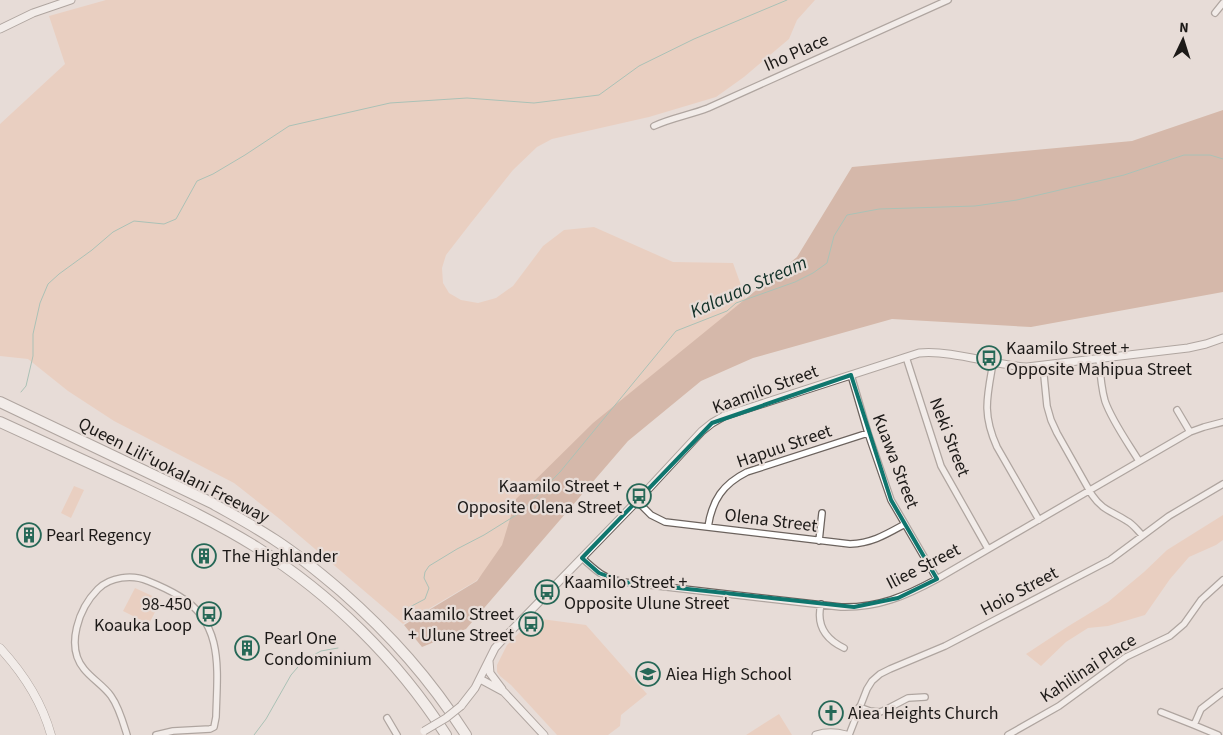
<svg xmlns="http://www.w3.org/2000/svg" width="1223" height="735" viewBox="0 0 1223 735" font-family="'Source Sans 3',sans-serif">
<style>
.green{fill:#ecbfa7}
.forest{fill:#bf8d73}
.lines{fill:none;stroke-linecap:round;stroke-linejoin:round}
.stream{stroke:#61a08e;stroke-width:1}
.minor-casing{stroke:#6c635e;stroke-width:8}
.tertiary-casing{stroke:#6c635e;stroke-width:9}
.secondary-casing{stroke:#6c635e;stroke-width:9}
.motorway-casing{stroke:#6c635e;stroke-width:12}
.minor{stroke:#fff;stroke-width:5.5}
.tertiary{stroke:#fff;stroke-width:7}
.secondary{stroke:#fff;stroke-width:8}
.motorway{stroke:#fff;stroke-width:10}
.tertiary-bridge-casing{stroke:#6c635e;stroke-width:9;stroke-linecap:butt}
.tertiary-bridge{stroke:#fff;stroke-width:7}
.marked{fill:none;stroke:#0f766e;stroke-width:4;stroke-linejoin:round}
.labels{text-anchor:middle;stroke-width:4.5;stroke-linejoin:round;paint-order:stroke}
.street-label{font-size:18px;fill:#1d1a18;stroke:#e7dcd7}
.poi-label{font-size:18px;fill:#1d1a18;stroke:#e7dcd7;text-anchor:start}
.water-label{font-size:19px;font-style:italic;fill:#113028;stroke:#e7dcd7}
</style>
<rect width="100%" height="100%" fill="#e7dcd7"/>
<path class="green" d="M106 0H815L797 20 789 39 744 77 716 97 649 117 552 139 537 147 513 170 470 224 446 255 442 268 443 283 449 293 461 300 478 303 496 298 513 286 543 246 564 230 594 227 673 262 733 263 752 316 679 377 476 581 403 624 281 520 234 483 114 421 68 391 28 359 0 356V124L65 64 49 16Z
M74 486 84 490 71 518 61 513Z
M1223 515V540L1216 545 1189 557 1170 579 1145 615 1108 626 1088 628 1066 642 1041 666 1026 654 1067 627 1108 602 1144 572 1167 550Z
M135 588 161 600 149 624 123 611Z
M534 618 586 625 647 694 621 715 620 726 608 735H557L511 685 500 676 497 672V665L507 645Z
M779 714 792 735H746Z"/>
<path class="forest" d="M1223 110V292L1031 327 892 319 753 358 701 381 628 441 466 629 422 647 404 625 477 581 502 545 516 499 593 423 797 257 852 167 1132 141Z"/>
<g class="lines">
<path class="stream" d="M21 392 26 386 33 356V334L40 303 48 284 59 274 92 250 113 232 134 221 164 224 176 219 197 181 213 174 245 155 289 126 390 103 467 98 534 103 599 95 639 66 694 39 787 0
M404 610 425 599 429 588 424 578 425 572 429 566 457 549 484 535 521 512 560 472 676 331 727 311 736 303 795 282 813 273 827 263 834 236 847 215 879 209 975 206 1017 200 1124 175 1184 155H1210L1223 159
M254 735 266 719 291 675 304 660 321 651 338 648"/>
<g class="minor-casing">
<path id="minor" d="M1215 13 1223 3
M654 126C671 118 690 115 708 108L948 0
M906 357 941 466 988 549
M1099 358C1100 372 1101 387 1105 401 1112 421 1128 443 1139 461
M993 363C987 397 982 414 997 447L1039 520
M1043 366 1047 406 1051 420 1057 433 1092 495C1103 511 1112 511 1127 521 1133 524 1137 530 1142 535
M851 375 868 433 891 500 937 579
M1177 410 1190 432
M637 501 651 515 665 522 850 544C872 543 885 535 905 524
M708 527C712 500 723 484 747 472L868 433
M819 541 822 513
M582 558C598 572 601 577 623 582L841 607C878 608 906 596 937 579L1190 432 1204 427 1223 422
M821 604C816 625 825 639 844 648
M859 707 870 711 880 712 885 710 908 698 925 697
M1161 712 1194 725 1201 709 1223 692
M387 718 397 735
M1194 725 1218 735
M127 735C123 722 119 707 111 696 104 686 92 679 84 669 65 646 79 608 98 589 110 577 132 574 148 581 158 585 169 590 179 596 225 623 217 672 216 717L214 727 210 729 173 731 156 735
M849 735 867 689 872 681 880 674 890 669 945 646 1110 560 1169 516 1223 484
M1008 735 1059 706 1126 657 1170 636 1184 624 1201 600 1223 580"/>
</g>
<g class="tertiary-casing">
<path id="tertiary" d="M0 29 33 13 71 0
M489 661 490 673 502 689
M480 679 504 692 544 735
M461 706 475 688 495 648 505 637 637 501 702 431 712 423 724 416 919 353C955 350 991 365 1027 367L1188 348 1206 344 1223 338
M816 735C826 732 835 732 846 735"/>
</g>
<g class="secondary-casing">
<path id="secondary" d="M0 648C23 673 42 702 51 735"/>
</g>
<g class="motorway-casing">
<path id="motorway" d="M0 402 212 503C233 515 254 526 275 540 298 555 320 573 341 591 391 635 430 679 466 735
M0 422C44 442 87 462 131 482 173 502 216 522 256 547 331 594 398 660 446 735"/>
</g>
<use href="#minor" class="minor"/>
<use href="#tertiary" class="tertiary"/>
<use href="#secondary" class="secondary"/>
<use href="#motorway" class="motorway"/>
<g class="tertiary-bridge-casing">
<path id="tertiary-bridge" d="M424 731 446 718 461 706"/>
</g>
<use href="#tertiary-bridge" class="tertiary-bridge"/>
</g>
<path d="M0 0H1223V735H0ZM851 375 891 500 937 579 898 598 854 607 623 582 599 573 582 558 712 423Z" fill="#e7dcd7" fill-opacity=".55" fill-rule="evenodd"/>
<path class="marked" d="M851 375 891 500 937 579 898 598 854 607 623 582 599 573 582 558 712 423Z"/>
<defs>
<g id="bus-ring" transform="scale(1.25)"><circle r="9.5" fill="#e7dcd7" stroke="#266857" stroke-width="1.5"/><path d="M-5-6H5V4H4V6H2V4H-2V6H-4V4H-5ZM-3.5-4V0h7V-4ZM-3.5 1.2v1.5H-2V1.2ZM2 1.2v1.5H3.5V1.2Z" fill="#266857"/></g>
<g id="building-ring" transform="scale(1.25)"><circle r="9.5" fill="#e7dcd7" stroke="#266857" stroke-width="1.5"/><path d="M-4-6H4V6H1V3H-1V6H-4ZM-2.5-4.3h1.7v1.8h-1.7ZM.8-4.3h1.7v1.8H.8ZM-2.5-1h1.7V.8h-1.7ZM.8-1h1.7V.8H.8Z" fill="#266857"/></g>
<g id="school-ring" transform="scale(1.25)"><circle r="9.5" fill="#e7dcd7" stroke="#266857" stroke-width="1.5"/><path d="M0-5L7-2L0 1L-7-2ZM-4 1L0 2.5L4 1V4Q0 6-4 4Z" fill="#266857"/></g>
<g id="church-ring" transform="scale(1.25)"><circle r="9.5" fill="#e7dcd7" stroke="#266857" stroke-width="1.5"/><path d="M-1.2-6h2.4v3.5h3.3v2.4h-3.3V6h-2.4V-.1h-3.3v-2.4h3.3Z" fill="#266857"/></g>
</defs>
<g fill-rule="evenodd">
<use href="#bus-ring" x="989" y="358"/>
<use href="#bus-ring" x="639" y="496"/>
<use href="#building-ring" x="29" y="535"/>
<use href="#building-ring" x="204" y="556"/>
<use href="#bus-ring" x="547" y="592"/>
<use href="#bus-ring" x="209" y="614"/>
<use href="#bus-ring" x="531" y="624"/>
<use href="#building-ring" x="247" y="648"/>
<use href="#school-ring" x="648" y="674"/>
<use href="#church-ring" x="831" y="713"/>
</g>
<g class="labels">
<g class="street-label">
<text transform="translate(796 52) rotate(-24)" y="6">Iho Place</text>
<text transform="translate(765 389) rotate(-20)" y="6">Kaamilo Street</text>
<text transform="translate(950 437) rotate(69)" y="6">Neki Street</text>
<text transform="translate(784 446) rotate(-19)" y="6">Hapuu Street</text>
<text transform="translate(896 461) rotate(69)" y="6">Kuawa Street</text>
<text transform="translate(174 470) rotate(27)" y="6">Queen Liliʻuokalani Freeway</text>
<text transform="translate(771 520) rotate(7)" y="6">Olena Street</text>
<text transform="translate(923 566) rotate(-27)" y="6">Iliee Street</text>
<text transform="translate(1019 591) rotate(-28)" y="6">Hoio Street</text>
<text transform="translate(1088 668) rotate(-33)" y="6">Kahilinai Place</text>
</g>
<g class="poi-label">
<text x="1006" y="354">Kaamilo Street +<tspan x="1006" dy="21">Opposite Mahipua Street</tspan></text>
<text x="622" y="492" text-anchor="end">Kaamilo Street +<tspan x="622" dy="21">Opposite Olena Street</tspan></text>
<text x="46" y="541">Pearl Regency</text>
<text x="222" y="562">The Highlander</text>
<text x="564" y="588">Kaamilo Street +<tspan x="564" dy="21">Opposite Ulune Street</tspan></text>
<text x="192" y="610" text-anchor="end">98-450<tspan x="192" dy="21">Koauka Loop</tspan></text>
<text x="514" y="620" text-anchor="end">Kaamilo Street<tspan x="514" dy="21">+ Ulune Street</tspan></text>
<text x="264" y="644">Pearl One<tspan x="264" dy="21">Condominium</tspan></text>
<text x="666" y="680">Aiea High School</text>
<text x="848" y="719">Aiea Heights Church</text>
</g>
<g class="water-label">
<text transform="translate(748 286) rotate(-24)" y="7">Kalauao Stream</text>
</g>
</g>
<g transform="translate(1183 40) rotate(4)" stroke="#e7dcd7" stroke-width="4" paint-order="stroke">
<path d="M0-4L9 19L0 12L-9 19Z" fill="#1d1a18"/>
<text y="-8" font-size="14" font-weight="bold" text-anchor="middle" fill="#1d1a18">N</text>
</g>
</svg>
